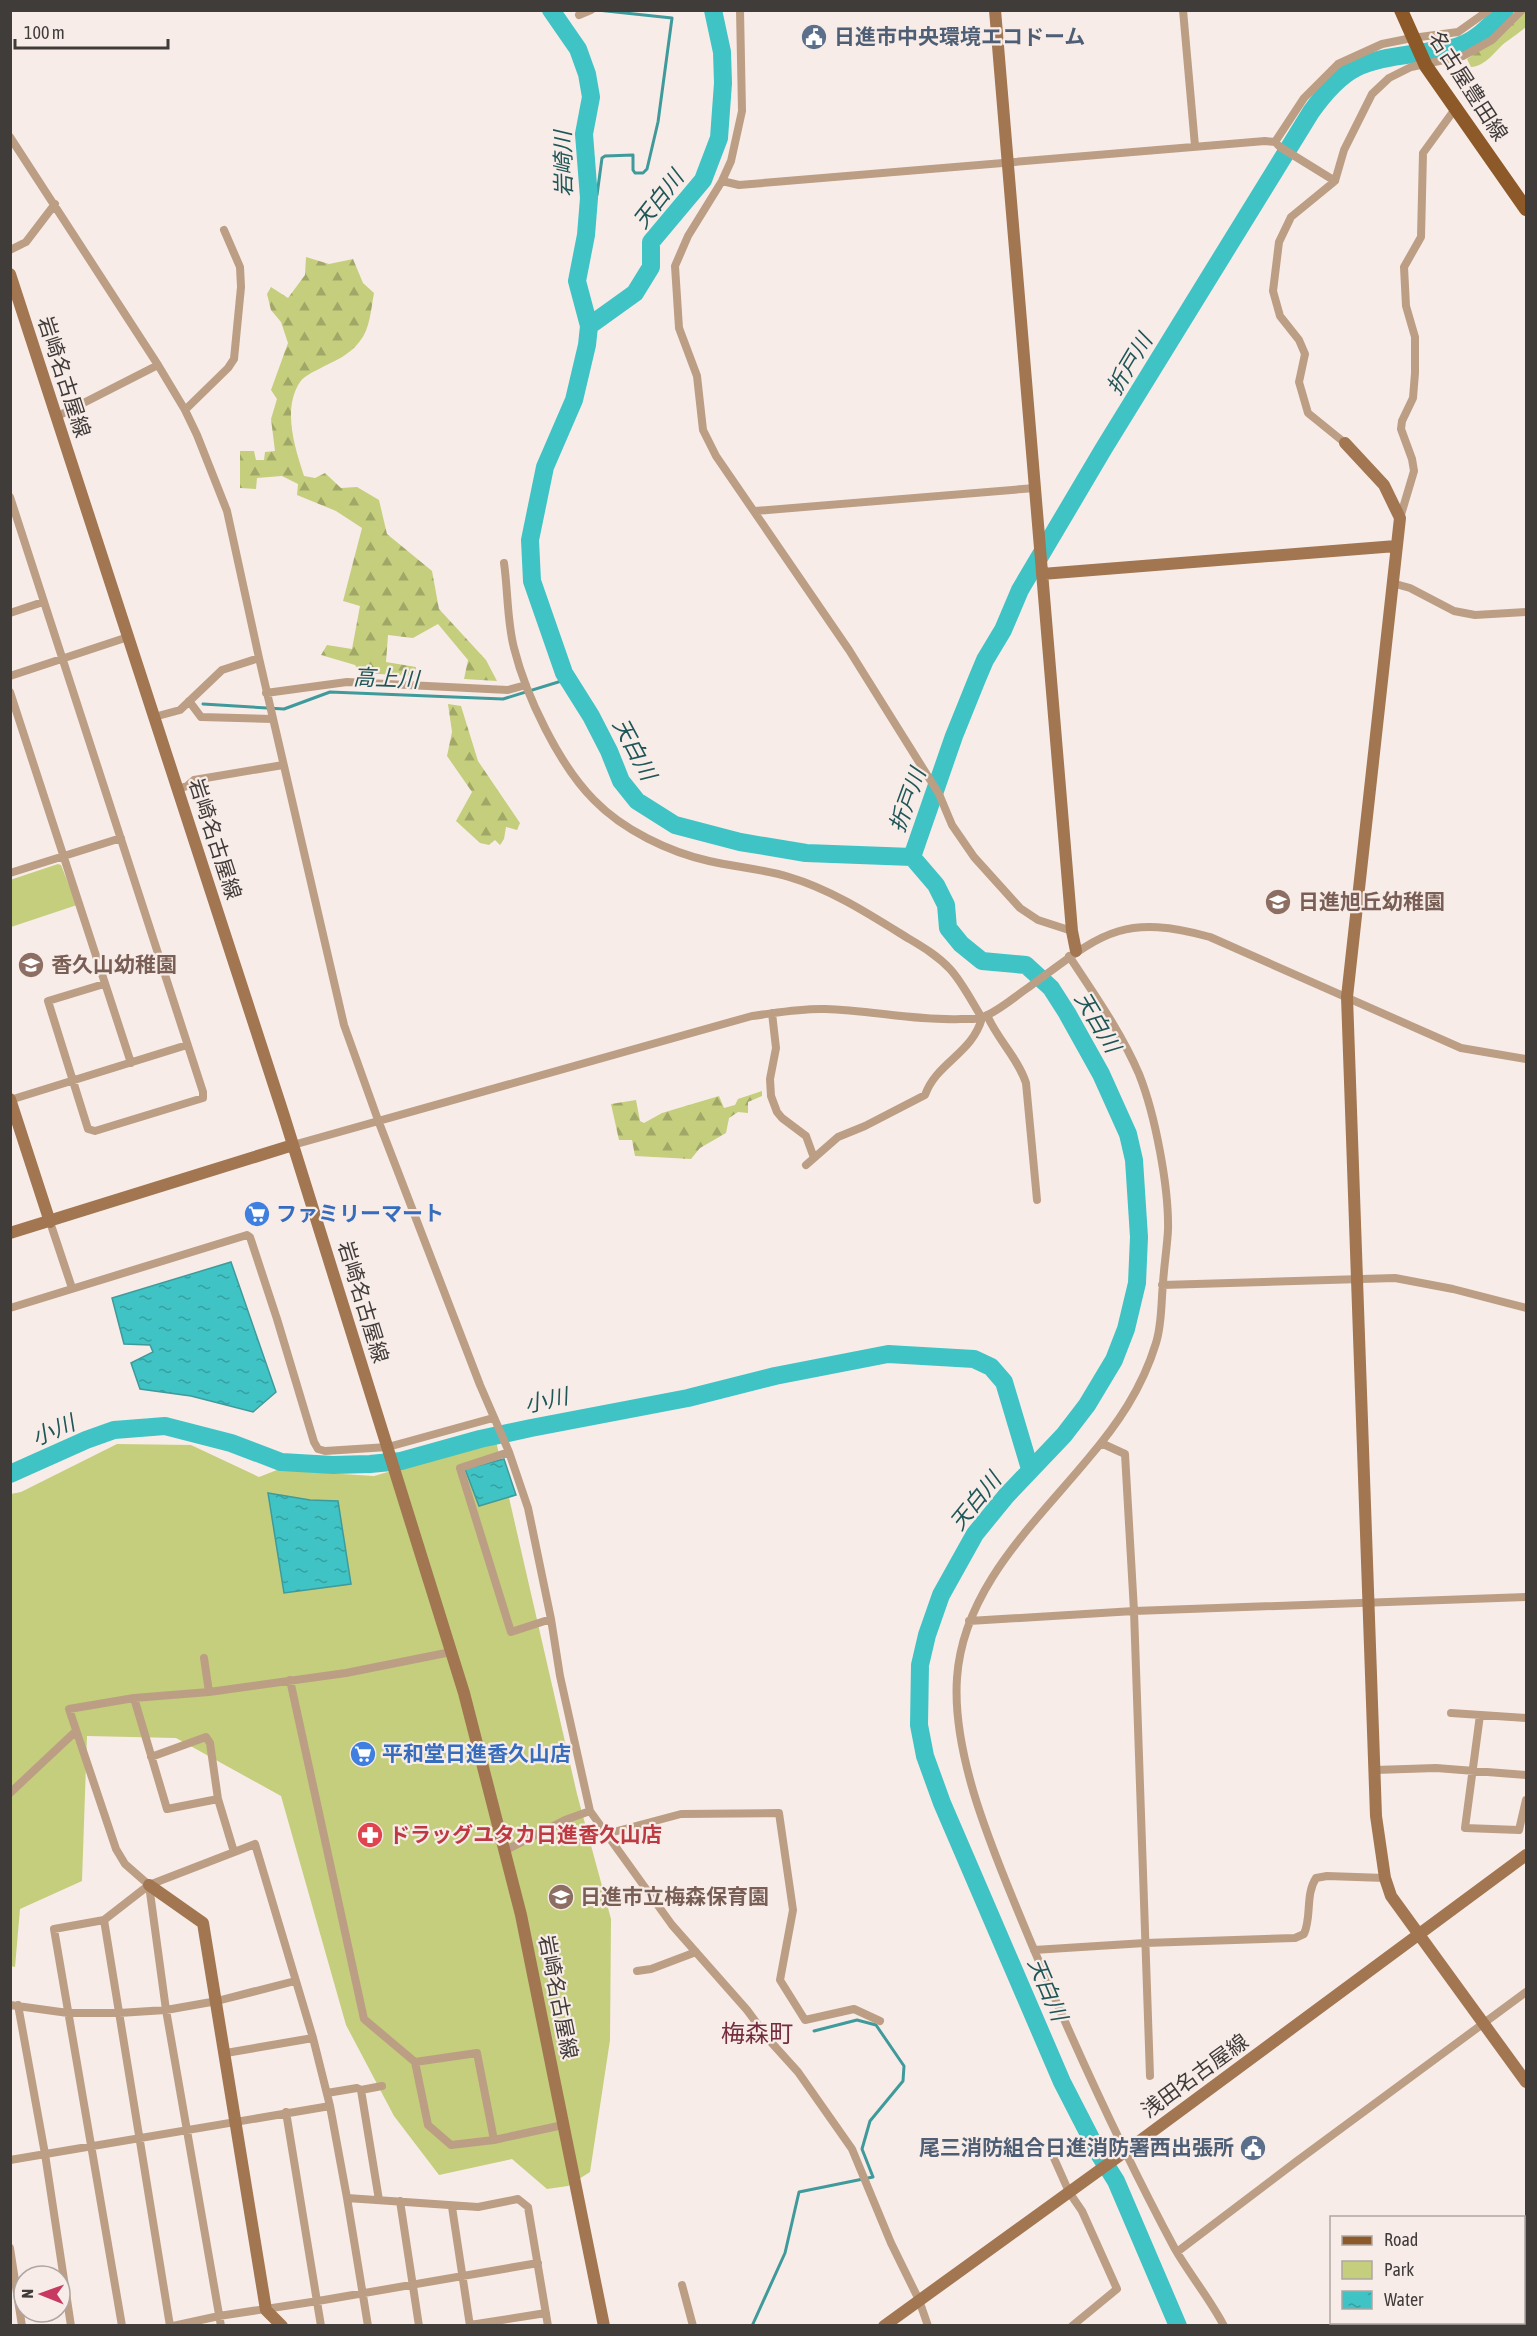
<svg xmlns="http://www.w3.org/2000/svg" width="1537" height="2336" viewBox="0 0 1537 2336" font-family="'Asap Condensed','Noto Sans JP',sans-serif">
<style>
.green{fill:#c4ce7d}
.forest{fill:url(#forest-firs)}
.water{fill:url(#water-ripples);stroke:#3f9a9b;stroke-width:1.5}
.lines{fill:none;stroke-linecap:round;stroke-linejoin:round}
.stream{stroke:#3f9a9b;stroke-width:3}
.river{stroke:#3fc3c5;stroke-width:18}
.street{stroke:#bc9e85;stroke-width:8}
.secondary{stroke:#a27651;stroke-width:12}
.primary{stroke:#8e5928;stroke-width:14}
.labels{text-anchor:middle;stroke-width:4.5;stroke-linejoin:round;paint-order:stroke}
.service-label{font-size:21px;font-weight:bold;fill:#4e5e75;stroke:#f8ece8;text-anchor:start}
.street-label{font-size:21px;fill:#403c3a;stroke:#f8ece8}
.education-label{font-size:21px;font-weight:bold;fill:#785e54;stroke:#f8ece8;text-anchor:start}
.shop-label{font-size:21px;font-weight:bold;fill:#366cbe;stroke:#f8ece8;text-anchor:start}
.health-label{font-size:21px;font-weight:bold;fill:#be3a42;stroke:#f8ece8;text-anchor:start}
.water-label{font-size:22px;font-style:italic;fill:#1f5657;stroke:#f8ece8}
.quarter-label{font-size:24px;fill:#742d3e;stroke:#f8ece8}
</style>
<defs>
<pattern id="forest-firs" width="22" height="20" patternUnits="userSpaceOnUse" patternTransform="scale(1.5)"><rect width="22" height="20" fill="#c4ce7d"/><path d="M5 1l3.5 6h-7zM16 11l3.5 6h-7z" fill="#a1a867"/></pattern>
<pattern id="water-ripples" width="26" height="14" patternUnits="userSpaceOnUse" patternTransform="scale(1.5)"><rect width="26" height="14" fill="#3fc3c5"/><path d="M2 4q2-2 4 0t4 0M15 11q2-2 4 0t4 0" fill="none" stroke="#36a0a1"/></pattern>
</defs>
<rect width="100%" height="100%" fill="#f8ece8"/>
<path class="green" d="M58 864 61 865 77 905 11 927 10 880Z
M496 1441 577 1794 611 1919 610 2040 590 2172 568 2186 547 2189 512 2159 439 2175 394 2116 346 2025 281 1796 176 1738 87 1736 82 1881 20 1909 15 1967 11 1966V1494L21 1492 117 1444 191 1445 259 1477 277 1470 374 1476Z"/>
<path class="forest" d="M1526 11V27C1520 32 1513 37 1506 42 1495 50 1487 66 1471 67L1467 59 1492 42Z
M306 257 329 264 353 259 363 283 374 293C371 309 370 329 360 341 349 356 334 361 319 369 313 372 303 377 300 382 282 409 295 448 304 476L315 478 325 473 341 488 357 487 379 500 387 534 432 571 439 609 486 660 497 681 464 679 468 660 438 624 413 638 388 635 386 662 416 667 415 676 361 673 355 665 321 655 327 645 352 649 360 606 343 601 362 528 336 511 297 495 298 484 282 476 257 478 256 489 240 488V451H254L256 460H264L265 452 275 451 271 419 277 399 271 390 288 343 281 322 271 310 267 294 271 287 288 298 305 275Z
M448 704 461 706 478 761 520 823 517 830 506 827 504 839 500 845 495 840 489 845 480 843 456 821 472 792 447 756 452 732Z
M762 1091V1096L748 1102V1113L738 1112 729 1118 726 1133 700 1148 691 1159 635 1156 632 1140H619L611 1104 636 1100 640 1121 644 1123 662 1113 719 1096 724 1108 735 1105 738 1099Z"/>
<path class="water" d="M231 1262 276 1392 253 1412 191 1396 140 1389 131 1363 153 1352 150 1345 124 1344 112 1298Z
M504 1459 516 1495 479 1506 465 1469Z
M268 1493 310 1500 338 1501 351 1584 284 1593Z"/>
<g class="lines">
<path class="stream" d="M589 198 597 195 602 158 605 156 633 155V170L635 173H643L647 169 658 122 672 18 597 10
M203 704 284 709 330 692 503 699 568 679
M752 2326 785 2253 799 2192 873 2177 862 2149 870 2121 903 2081 904 2066 876 2025 857 2020 814 2031"/>
<path class="river" d="M551 10 578 49 587 74 591 97 584 134 589 198 586 235 577 281 589 326 587 345 574 400 545 467 530 540 532 581 564 673 591 716 609 751 621 781 637 801 675 825 740 842 806 853 912 857 936 885 946 905 948 928 961 944 982 961 1026 965 1051 988 1067 1013 1101 1074 1128 1134 1134 1160 1139 1237 1137 1283 1126 1329 1114 1360 1087 1405 1064 1435 1006 1496 975 1534 941 1595 927 1635 920 1665 919 1725 925 1756 942 1803 1062 2082 1099 2154 1116 2181 1178 2326
M589 326 635 293 651 267V242L703 180 719 138 723 83 722 52 713 10
M912 857 954 736 977 679 985 660 1003 630 1020 590 1104 448 1311 112C1347 61 1366 61 1425 52 1436 50 1451 50 1461 45 1478 39 1492 23 1505 10
M10 1474 86 1440 114 1430 165 1426 231 1443 281 1462 333 1465 370 1464 401 1461 480 1439 531 1428 688 1398 775 1376 888 1354 974 1359 991 1367 1004 1382 1030 1469"/>
<path class="street" d="M740 10 742 111 731 161 722 181 688 236 675 266 679 328 697 376 703 430 716 456 849 650 939 794 952 825 974 857 1020 908 1038 920 1072 931
M1183 10 1195 146
M579 15 591 10
M10 137 158 365 185 410 197 435 227 511 259 658 344 1025 378 1120 480 1385 509 1452 528 1508 551 1619 560 1676 590 1811 672 1925 747 2010 770 2041 798 2072 852 2149 891 2243 919 2300 928 2326
M1275 142 1304 98 1338 64 1382 44 1412 38 1458 32 1489 10
M722 181 739 185 1265 141 1275 142 1280 147 1335 181
M10 250 26 242 55 204
M185 410 228 368 234 359 241 287 240 267 224 230
M56 417 158 365
M1345 443 1308 413 1299 382 1305 354 1299 340 1280 316 1273 291 1279 242 1291 217 1335 181 1344 150 1372 94 1389 78 1411 67 1463 56 1492 40 1522 10
M10 497 203 1092V1098L95 1131 88 1129 48 1001 104 984
M755 511 1035 488
M1400 518 1414 471 1412 459 1401 429 1402 421 1413 398 1415 373V337L1406 306 1404 267 1421 237 1423 153 1455 109
M504 563C508 591 507 621 514 648 526 696 559 765 594 800 623 830 669 852 709 861 735 867 763 869 789 877 830 889 869 914 906 937 921 946 937 955 950 969 962 982 972 1002 982 1018 972 1054 937 1062 925 1095L865 1126 838 1137 806 1165
M1392 583 1410 588 1454 611 1475 615 1526 612
M10 613 43 602
M10 676 128 637
M10 692 131 1063
M266 693 347 682 508 690 526 685
M189 701 201 717 273 719
M154 717 180 710 222 670 259 658
M178 789 187 786 194 780 283 765
M10 873 121 838
M1069 956C1094 994 1121 1032 1139 1074 1155 1114 1169 1187 1168 1230 1167 1248 1164 1266 1163 1283 1161 1304 1162 1324 1156 1343 1142 1389 1117 1425 1087 1460 1033 1525 963 1589 957 1678 952 1751 988 1838 1015 1904 1063 2021 1115 2137 1175 2249 1190 2275 1210 2299 1224 2326
M772 1013 776 1048 770 1079 771 1096 777 1112 782 1118 806 1136 814 1158
M987 1015C997 1039 1018 1058 1026 1083L1037 1200
M10 1100 187 1045
M293 1145 752 1016C776 1013 801 1008 825 1009 870 1010 915 1021 961 1019 968 1019 977 1020 983 1017 999 1011 1014 997 1029 987 1099 936 1119 912 1210 937L1461 1048 1526 1059
M50 1222 72 1288
M1162 1285 1395 1278 1453 1289 1526 1308
M10 1308 247 1235 250 1237 277 1319 314 1442 318 1449 325 1451 388 1447 493 1418
M1101 1443 1125 1454 1134 1611 1150 2076
M509 1452 460 1468 511 1632 551 1619
M969 1621 1134 1611 1526 1597
M204 1658 209 1692
M290 1680 364 2019 415 2062
M134 1698 167 1809 218 1799 234 1852
M1451 1713 1526 1718
M1480 1715 1465 1828 1519 1830 1526 1800
M151 1757 206 1737 210 1743 218 1799
M1375 1770 1436 1768 1526 1775
M10 1793 75 1732
M606 1834 681 1814 779 1813 793 1910 780 1980 805 2020 854 2009 880 2021
M506 1850 565 1820 590 1811
M104 1920 170 2326
M1034 1950 1145 1943 1295 1938 1304 1934C1312 1916 1305 1895 1316 1878L1327 1876 1385 1878
M637 1971 651 1969 696 1952
M10 2005 68 2013H119L166 2010 217 2001 295 1981
M18 2005 45 2154 71 2326
M226 2053 313 2038
M361 2090 382 2086
M327 2093 357 2088 361 2090 379 2200
M286 2112 321 2326
M494 2140 477 2053 415 2062 428 2125 451 2145 494 2140 563 2125
M1053 2156 1069 2192 1082 2211 1117 2289 1072 2326
M10 2160 330 2106
M347 2198 368 2326
M400 2201 419 2326
M452 2207 470 2326
M10 2248 22 2326
M1177 2252 1297 2161 1526 1992
M682 2285 693 2326
M470 2325 546 2313
M122 2326 54 1929 104 1920 149 1885 255 1844 313 2038 330 2106 347 2198 478 2207 518 2199 528 2207 548 2326
M173 2326 219 2316 318 2301 538 2263
M221 2326 166 2010 149 1885 125 1864 116 1849 69 1709 134 1698 209 1692 346 1673 451 1652"/>
<path class="secondary" d="M995 10 1072 931 1076 951
M10 274 284 1116 464 1693 521 1915 604 2326
M1345 443 1384 485 1400 518 1347 997 1376 1816 1385 1878 1391 1896 1526 2082
M1042 574 1396 546
M10 1099 50 1222
M10 1233 293 1145
M149 1885 203 1923 266 2310 282 2326
M884 2326 1126 2151 1526 1855"/>
<path class="primary" d="M1401 10 1426 66 1526 209"/>
</g>
<defs>
<g id="civic-disc" transform="scale(1.35)"><circle r="9.5" fill="#5c6f8a" stroke="#f8ece8"/><path d="M-.6-6.5H3V-4.5H.6V-3L4-1V1h2V6H-6V1h2V-1L-.6-3ZM-1.2 2.5V6h2.4V2.5Z" fill="#fff"/></g>
<g id="school-disc" transform="scale(1.35)"><circle r="9.5" fill="#8d6e63" stroke="#f8ece8"/><path d="M0-5L7-2L0 1L-7-2ZM-4 1L0 2.5L4 1V4Q0 6-4 4Z" fill="#fff"/></g>
<g id="supermarket-disc" transform="scale(1.35)"><circle r="9.5" fill="#3f7fe0" stroke="#f8ece8"/><path d="M-6-5.5h2.5l.6 2H6L4.5 2H-2.5L-4.4-4H-6ZM-1.5 3.2a1.3 1.3 0 1 0 .1 0ZM3 3.2a1.3 1.3 0 1 0 .1 0Z" fill="#fff"/></g>
<g id="pharmacy-disc" transform="scale(1.35)"><circle r="9.5" fill="#e0444e" stroke="#f8ece8"/><path d="M-2-6h4v4h4v4h-4v4h-4v-4h-4v-4h4Z" fill="#fff"/></g>
</defs>
<g fill-rule="evenodd">
<use href="#civic-disc" x="814" y="37"/>
<use href="#school-disc" x="1278" y="902"/>
<use href="#school-disc" x="31" y="965"/>
<use href="#supermarket-disc" x="257" y="1214"/>
<use href="#supermarket-disc" x="363" y="1754"/>
<use href="#pharmacy-disc" x="370" y="1835"/>
<use href="#school-disc" x="561" y="1897"/>
<use href="#civic-disc" x="1253" y="2148"/>
</g>
<g class="labels">
<g class="service-label">
<text x="834" y="44">日進市中央環境エコドーム</text>
<text x="1234" y="2155" text-anchor="end">尾三消防組合日進消防署西出張所</text>
</g>
<g class="street-label">
<text transform="translate(1468 86) rotate(57)" y="7">名古屋豊田線</text>
<text transform="translate(64 377) rotate(72)" y="7">岩崎名古屋線</text>
<text transform="translate(215 839) rotate(72)" y="7">岩崎名古屋線</text>
<text transform="translate(363 1302) rotate(73)" y="7">岩崎名古屋線</text>
<text transform="translate(558 1997) rotate(79)" y="7">岩崎名古屋線</text>
<text transform="translate(1195 2076) rotate(-36)" y="7">浅田名古屋線</text>
</g>
<g class="education-label">
<text x="1298" y="909">日進旭丘幼稚園</text>
<text x="51" y="972">香久山幼稚園</text>
<text x="580" y="1904">日進市立梅森保育園</text>
</g>
<g class="shop-label">
<text x="276" y="1221">ファミリーマート</text>
<text x="382" y="1761">平和堂日進香久山店</text>
</g>
<g class="health-label">
<text x="389" y="1842">ドラッグユタカ日進香久山店</text>
</g>
<g class="water-label">
<text transform="translate(563 164) rotate(-91)" y="8">岩崎川</text>
<text transform="translate(658 199) rotate(-52)" y="8">天白川</text>
<text transform="translate(1129 364) rotate(-59)" y="8">折戸川</text>
<text transform="translate(386 678) rotate(2)" y="8">高上川</text>
<text transform="translate(635 749) rotate(62)" y="8">天白川</text>
<text transform="translate(907 800) rotate(-70)" y="8">折戸川</text>
<text transform="translate(1098 1022) rotate(59)" y="8">天白川</text>
<text transform="translate(546 1400) rotate(-12)" y="8">小川</text>
<text transform="translate(53 1430) rotate(-23)" y="8">小川</text>
<text transform="translate(975 1501) rotate(-51)" y="8">天白川</text>
<text transform="translate(1048 1989) rotate(67)" y="8">天白川</text>
</g>
<g class="quarter-label">
<text x="757" y="2042">梅森町</text>
</g>
</g>
<rect width="1537" height="2336" fill="none" stroke="#403c3a" stroke-width="24"/>
<rect x="1330" y="2216" width="195" height="108" fill="#f8ece8" stroke="#aea6a2" stroke-width="1.5"/>
<rect x="1342" y="2236" width="30" height="9" fill="#8e5928" stroke="#aea6a2" stroke-width="1.5"/>
<text x="1384" y="2246" font-size="18" fill="#403c3a">Road</text>
<rect x="1342" y="2261" width="30" height="18" fill="#c4ce7d" stroke="#aea6a2" stroke-width="1.5"/>
<text x="1384" y="2276" font-size="18" fill="#403c3a">Park</text>
<rect x="1342" y="2291" width="30" height="18" fill="url(#water-ripples)" stroke="#aea6a2" stroke-width="1.5"/>
<text x="1384" y="2306" font-size="18" fill="#403c3a">Water</text>
<g transform="translate(42 2294) rotate(271)"><circle r="28" fill="#f8ece8" stroke="#aea6a2" stroke-width="1.5"/>
<path d="M0-4.5L10 22L0 15L-10 22Z" fill="#c83961"/>
<text y="-9" font-size="16" font-weight="bold" text-anchor="middle" fill="#403c3a">N</text>
</g>
<path d="M15 39v9h153v-9" fill="none" stroke="#403c3a" stroke-width="3"/>
<text x="24" y="39" font-size="18" fill="#403c3a" stroke="#f8ece8" stroke-width="4.5" paint-order="stroke">100 m</text>
</svg>
